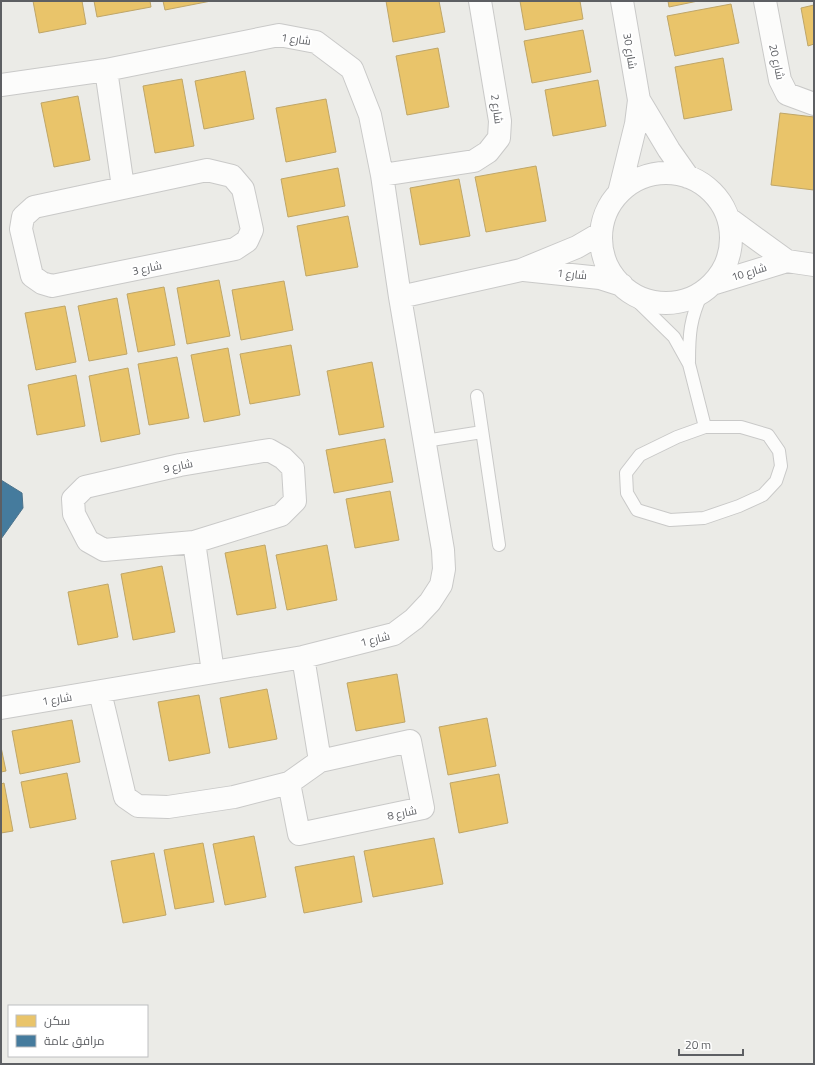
<svg xmlns="http://www.w3.org/2000/svg" width="815" height="1065" viewBox="0 0 815 1065" font-family="'Titillium Web',Cairo,sans-serif">
<style>
.homes{fill:#e9c46a;stroke:#bfa668}
.public{fill:#457b9d;stroke:#4c738c}
.lines{fill:none;stroke-linecap:round;stroke-linejoin:round}
.service-casing{stroke:#c9c9c8;stroke-width:14}
.minor-casing{stroke:#c9c9c8;stroke-width:24}
.service{stroke:#fcfcfb;stroke-width:12}
.minor{stroke:#fcfcfb;stroke-width:22}
.labels{text-anchor:middle;stroke-width:4;stroke-linejoin:round;paint-order:stroke}
.street-label{font-size:11px;fill:#5d5f63;stroke:#fff}
</style>
<rect width="100%" height="100%" fill="#ebebe7"/>
<path class="homes" d="M33 1H82L86 24 39 33Z
M94 1H150L151 7 97 17Z
M163 1H211L165 10Z
M386 1H439L445 32 393 42Z
M520 1H580L583 19 525 30Z
M668 1H698L669 7Z
M731 4 739 43 675 56 667 16Z
M814 5V44L808 46 801 8Z
M583 30 591 72 532 83 524 41Z
M438 48 449 107 407 115 396 56Z
M723 58 732 110 684 119 675 67Z
M245 71 254 119 204 129 195 81Z
M182 79 194 146 155 153 143 86Z
M598 80 606 126 553 136 545 90Z
M78 96 90 160 54 167 41 103Z
M326 99 336 152 286 162 276 108Z
M780 113 814 117V190L771 185Z
M536 166 546 221 486 232 475 177Z
M338 168 345 206 288 217 281 179Z
M459 179 470 236 420 245 410 188Z
M348 216 358 267 306 276 297 226Z
M219 280 230 336 187 344 177 288Z
M284 281 293 330 241 340 232 290Z
M164 287 175 345 138 352 127 294Z
M117 298 127 354 89 361 78 306Z
M65 306 76 362 36 370 25 313Z
M291 345 300 395 250 404 240 354Z
M228 348 240 415 204 422 191 355Z
M177 357 189 418 149 425 138 364Z
M372 362 384 427 339 435 327 371Z
M128 368 140 434 101 442 89 376Z
M76 375 85 426 37 435 28 385Z
M385 439 393 482 334 493 326 450Z
M390 491 399 540 355 548 346 499Z
M265 545 276 608 237 615 225 553Z
M327 545 337 600 287 610 276 555Z
M162 566 175 632 133 640 121 574Z
M108 584 118 637 78 645 68 592Z
M397 674 405 722 356 731 347 683Z
M267 689 277 739 229 748 220 698Z
M199 695 210 753 169 761 158 702Z
M487 718 496 766 448 775 439 727Z
M72 720 80 762 20 774 12 731Z
M1 747 6 771 1 772Z
M67 773 76 819 30 828 21 782Z
M499 774 508 823 459 833 450 783Z
M4 783 13 831 1 833V784Z
M254 836 266 897 225 905 213 844Z
M434 838 443 884 373 897 364 851Z
M203 843 214 902 175 909 164 850Z
M154 853 166 915 123 923 111 861Z
M354 856 362 902 304 913 295 867Z"/>
<path class="public" d="M1 480 22 493 23 508 1 539Z"/>
<g class="lines">
<g class="service-casing">
<path id="service" d="M629 293 674 337 689 364 705 427
M689 362C689 334 690 319 702 293
M477 396 499 545
M705 427H741L768 435 779 451 781 466 776 481 763 495 739 506 704 518 670 520 637 510 627 493 626 473 640 455 677 437Z
M425 441 482 432"/>
</g>
<g class="minor-casing">
<path id="minor" d="M765 1 780 80 787 94 814 104
M106 70 123 187
M1 85 106 70 279 35 316 42 352 69 370 115 382 175 400 297 443 550 444 569 441 585 430 602 414 619 394 634 303 657 1 708
M639 100 669 150 688 177
M207 170 232 176 243 189 252 230 247 241 235 249 52 286 42 283 32 276 21 229 23 217 34 207Z
M601 238a65 65 0 1 1 130 0a65 65 0 1 1-130 0Z
M382 175 474 161 488 152 499 138 500 121 480 1
M619 193 636 124 639 100 622 1
M728 218 787 261
M524 270 600 278 622 285
M712 284 787 261 814 265
M400 297 521 270 577 247 601 233
M269 450 283 458 293 468 295 501 281 515 194 542 104 550 88 541 74 514 73 499 85 487 180 465Z
M194 542 213 672
M100 692 125 797 138 806 168 807 234 797 289 783 320 761 303 657
M289 783 299 834 423 808 410 741 320 761"/>
</g>
<use href="#service" class="service"/>
<use href="#minor" class="minor"/>
</g>
<g class="labels">
<g class="street-label">
<text transform="translate(296 39) rotate(8)" y="4">شارع 1</text>
<text transform="translate(630 51) rotate(81)" y="4">شارع 30</text>
<text transform="translate(777 62) rotate(77)" y="4">شارع 20</text>
<text transform="translate(497 109) rotate(82)" y="4">شارع 2</text>
<text transform="translate(147 268) rotate(-12)" y="4">شارع 3</text>
<text transform="translate(749 272) rotate(-17)" y="4">شارع 10</text>
<text transform="translate(572 274) rotate(6)" y="4">شارع 1</text>
<text transform="translate(178 466) rotate(-12)" y="4">شارع 9</text>
<text transform="translate(375 639) rotate(-14)" y="4">شارع 1</text>
<text transform="translate(57 699) rotate(-9)" y="4">شارع 1</text>
<text transform="translate(402 813) rotate(-12)" y="4">شارع 8</text>
</g>
</g>
<rect width="815" height="1065" fill="none" stroke="#5d5f63" stroke-width="4"/>
<rect x="8" y="1005" width="140" height="52" fill="#ffffff" stroke="#bebfc1"/>
<rect x="16" y="1015" width="20" height="12" fill="#e9c46a" stroke="#bebfc1"/>
<text x="44" y="1025" font-size="12" fill="#5d5f63">سكن</text>
<rect x="16" y="1035" width="20" height="12" fill="#457b9d" stroke="#bebfc1"/>
<text x="44" y="1045" font-size="12" fill="#5d5f63">مرافق عامة</text>
<path d="M679 1049v6h64v-6" fill="none" stroke="#5d5f63" stroke-width="2"/>
<text x="685" y="1049" font-size="12" fill="#5d5f63" stroke="#ffffff" stroke-width="3" paint-order="stroke">20 m</text>
</svg>
